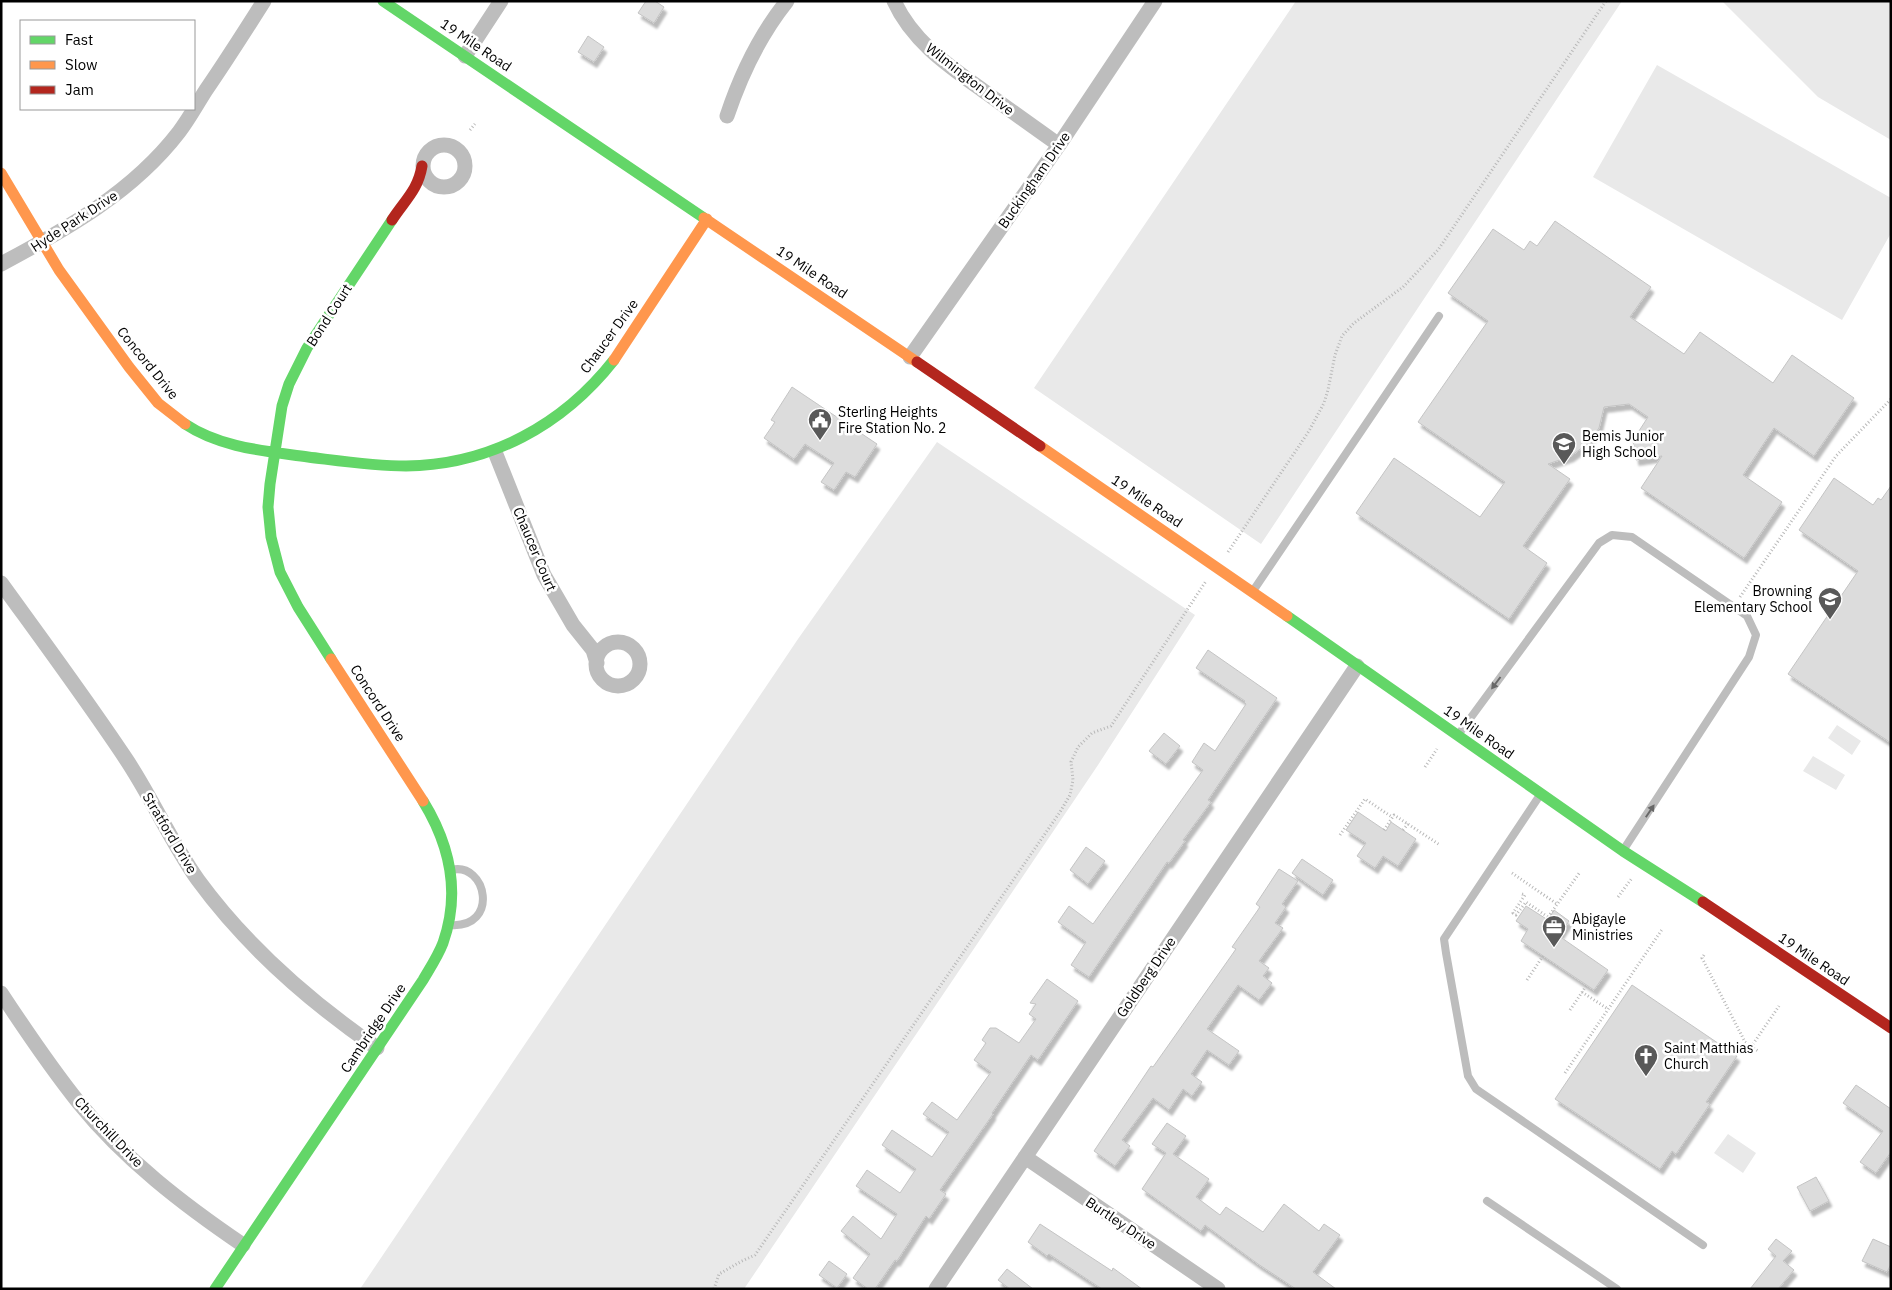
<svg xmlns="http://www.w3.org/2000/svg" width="1892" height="1290" viewBox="0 0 1892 1290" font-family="'IBM Plex Sans',sans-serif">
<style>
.green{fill:#e9e9e9}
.building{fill:#dcdcdc;stroke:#c4c4c4;filter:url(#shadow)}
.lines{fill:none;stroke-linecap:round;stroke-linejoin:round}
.path{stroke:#b8b8b8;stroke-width:3;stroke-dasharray:1 2.5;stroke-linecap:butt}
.lane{stroke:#bdbdbd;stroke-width:8}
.street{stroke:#bdbdbd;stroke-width:15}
.fast{stroke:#63d668;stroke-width:11}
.slow{stroke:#ff974d;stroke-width:11}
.jam{stroke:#b3261e;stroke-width:11}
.oneway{fill:#686868}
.labels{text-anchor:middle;stroke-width:5;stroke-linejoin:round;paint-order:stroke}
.street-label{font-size:14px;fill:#000;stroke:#fff}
.poi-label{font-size:14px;fill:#000;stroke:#fff;text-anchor:start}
</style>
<defs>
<filter id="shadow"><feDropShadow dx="3" dy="5.5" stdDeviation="1" flood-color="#0004"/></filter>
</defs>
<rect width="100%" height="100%" fill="#fff"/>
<path class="green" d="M1296 1H1622L1261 544 1034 388Z
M1722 1H1891V140L1818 97Z
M1657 65 1891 198V233L1842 320 1593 177Z
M937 442 1195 615 1098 765 744 1289H360L798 639Z
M1837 725 1861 741 1852 755 1828 738Z
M1813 756 1845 775 1836 790 1803 771Z
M1728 1134 1756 1153 1743 1173 1714 1153Z"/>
<path class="building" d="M646 1H655L664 7 654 23 638 13Z
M588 36 604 47 594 62 578 52Z
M1555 221 1651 287 1630 317 1684 354 1700 332 1773 383 1792 355 1854 398 1814 456 1774 428 1743 475 1782 502 1744 558 1641 488 1662 456 1636 460 1632 435 1637 434 1648 417 1629 404 1604 407 1599 428 1587 444 1571 456 1548 464 1570 479 1523 546 1547 563 1509 619 1356 513 1394 458 1480 517 1505 482 1418 422 1488 321 1448 293 1493 229 1524 250 1530 241 1537 246Z
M792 387 877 444 855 477 846 472 834 490 821 482 834 463 805 444 794 459 764 438 775 422 771 420Z
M1834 478 1873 505 1878 498 1881 500 1891 486V743L1788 674 1858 571 1799 530Z
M1208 650 1277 698 1208 800 1211 802 1183 840 1185 841 1169 863 1167 862 1089 977 1071 965 1086 942 1058 922 1069 906 1093 924 1203 770 1192 762 1204 743 1215 751 1246 704 1244 702 1245 701 1196 668Z
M1164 733 1180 746 1166 764 1149 751Z
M1358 812 1386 831 1391 822 1416 839 1398 866 1383 856 1375 868 1357 856 1366 843 1346 830Z
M1086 847 1105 861 1088 884 1070 870Z
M1302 859 1333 880 1323 895 1292 873Z
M1279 869 1298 881 1282 904 1286 907 1275 923 1283 928 1259 961 1269 968 1263 976 1272 983 1259 1000 1238 985 1207 1029 1239 1051 1229 1065 1207 1050 1191 1074 1202 1082 1192 1096 1183 1089 1169 1110 1153 1098 1122 1140 1130 1146 1115 1166 1094 1151 1151 1066 1153 1067 1236 949 1232 947 1260 907 1256 904Z
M1526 906 1548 920 1554 910 1569 921 1559 936 1608 970 1594 990 1521 941 1528 929 1516 921Z
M1047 979 1078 1001 1038 1060 1031 1055 992 1113 993 1114 940 1190 946 1194 929 1219 926 1216 897 1261 895 1260 875 1289H868L853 1278 870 1254 841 1231 853 1216 881 1239 897 1214 856 1186 867 1170 900 1193 916 1169 882 1145 892 1130 932 1157 949 1132 923 1114 932 1102 957 1120 991 1072 974 1060 986 1043 982 1040 990 1028H996L1019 1043 1036 1019 1029 1014 1036 1004 1030 1003Z
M1632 985 1737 1056 1706 1102 1710 1104 1676 1154 1672 1151 1660 1169 1555 1099Z
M1856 1085 1891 1109V1152L1876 1173 1860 1162 1883 1131 1843 1103Z
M1167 1123 1186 1136 1173 1154 1209 1179 1196 1197 1220 1215 1226 1207 1263 1232 1284 1204 1319 1231 1324 1224 1340 1235 1313 1272 1336 1289H1296L1258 1264 1205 1225 1201 1231 1142 1189 1166 1153 1152 1144Z
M1816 1177 1829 1201 1810 1211 1797 1187Z
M1040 1224 1112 1271 1113 1268 1142 1289H1102L1049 1254 1047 1256 1028 1242Z
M1776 1239 1792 1251 1783 1261 1794 1270 1778 1289H1750L1776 1256 1768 1249Z
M1873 1239 1891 1247V1264L1887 1272 1862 1261Z
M829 1261 847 1274 837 1288 819 1275Z
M1007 1269 1033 1289H1010L998 1280Z"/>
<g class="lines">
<path class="path" d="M470 130 475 124
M1228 552 1309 431 1324 403 1328 390 1335 355 1342 336 1354 323 1403 287 1438 250 1606 1
M1740 597 1836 456 1891 399
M1425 767 1437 749
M1384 830 1394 815 1440 845
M1403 830 1408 824
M1340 835 1365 799 1392 817
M1512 873 1557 904
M1522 894 1525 895 1513 913 1516 915 1526 902 1548 917
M1618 897 1632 878
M1546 920 1580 872
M1704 955 1702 958 1745 1042 1758 1051
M1527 980 1543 956
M1582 992 1608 1009
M1570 1010 1587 985
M1751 1047 1779 1006
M1565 1073 1663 928
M714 1289 719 1274 742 1261 755 1255 1060 812 1070 795 1073 780 1071 762 1078 747 1092 733 1111 726 1206 581"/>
<path class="lane" d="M1253 591 1439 316
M1458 735 1599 543 1612 535 1632 537 1747 616 1756 635 1749 657 1624 849
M1540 795 1444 939 1446 953 1468 1076 1476 1089 1703 1245
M450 925C500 929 487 861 451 870
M1487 1201 1617 1289"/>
<path class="street" d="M894 1C913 43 952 68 988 94 1011 111 1035 128 1059 145
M465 56 501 1
M727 116C741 74 759 36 787 1
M423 166a21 21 0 1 1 42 0a21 21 0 1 1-42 0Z
M1 264C67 229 133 192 179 132 189 119 197 104 206 90 226 61 245 31 264 1
M910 357 1059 145 1155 1
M495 452 544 575 573 625 593 650 597 663
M1 583C43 641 86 699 126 759 152 798 171 842 198 880 247 947 309 1001 377 1048
M596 664a22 22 0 1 1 44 0a22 22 0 1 1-44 0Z
M1 993C26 1031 51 1068 79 1103 124 1159 184 1205 243 1245
M1025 1157 1218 1289
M936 1289 1357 666"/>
<path class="fast" d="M383 1 704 218
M185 424C221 448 266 451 308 457 341 461 374 466 406 466 490 465 563 425 614 360
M1287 616 1623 851 1703 902
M331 659 298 607 280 572 271 537 268 507 270 484 282 406 289 384 307 348 392 220
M215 1289 423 980C430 968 438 956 443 943 461 892 450 845 423 801"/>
<path class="slow" d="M1 173 59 270 129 367 158 403 185 424
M704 218 917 362
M614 360 707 219
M1040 446 1287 616
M331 659 423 801"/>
<path class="jam" d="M392 220C405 200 418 190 422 166
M917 362 1040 446
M1703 902 1891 1028"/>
</g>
<defs><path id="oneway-solid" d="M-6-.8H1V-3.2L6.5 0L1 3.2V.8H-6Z" transform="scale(1.25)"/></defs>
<g class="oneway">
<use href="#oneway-solid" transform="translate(1496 683) rotate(127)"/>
<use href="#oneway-solid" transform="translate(1650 811) rotate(-56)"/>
</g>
<defs>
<g id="civic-pin" transform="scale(1.25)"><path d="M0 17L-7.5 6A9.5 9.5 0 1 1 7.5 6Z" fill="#595959" stroke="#fff"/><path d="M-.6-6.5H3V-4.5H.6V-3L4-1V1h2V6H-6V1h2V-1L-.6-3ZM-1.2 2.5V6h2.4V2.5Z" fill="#fff"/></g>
<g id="school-pin" transform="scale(1.25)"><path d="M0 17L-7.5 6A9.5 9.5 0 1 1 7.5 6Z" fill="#595959" stroke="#fff"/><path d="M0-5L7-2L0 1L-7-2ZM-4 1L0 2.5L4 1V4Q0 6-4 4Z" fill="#fff"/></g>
<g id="office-pin" transform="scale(1.25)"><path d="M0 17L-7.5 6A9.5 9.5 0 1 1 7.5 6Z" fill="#595959" stroke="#fff"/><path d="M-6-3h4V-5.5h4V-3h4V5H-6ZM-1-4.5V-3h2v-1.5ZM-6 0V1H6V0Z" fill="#fff"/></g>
<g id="church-pin" transform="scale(1.25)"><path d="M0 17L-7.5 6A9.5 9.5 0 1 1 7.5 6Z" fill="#595959" stroke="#fff"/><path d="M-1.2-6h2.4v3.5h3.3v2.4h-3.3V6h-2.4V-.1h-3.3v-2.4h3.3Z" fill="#fff"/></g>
</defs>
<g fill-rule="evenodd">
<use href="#civic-pin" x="820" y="420"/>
<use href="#school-pin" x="1564" y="444"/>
<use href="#school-pin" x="1830" y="599"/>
<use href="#office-pin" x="1554" y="927"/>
<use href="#church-pin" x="1646" y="1056"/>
</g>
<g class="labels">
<g class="street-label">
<text transform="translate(476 45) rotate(34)" y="5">19 Mile Road</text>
<text transform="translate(970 79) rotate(38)" y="5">Wilmington Drive</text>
<text transform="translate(1034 180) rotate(-55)" y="5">Buckingham Drive</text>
<text transform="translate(74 221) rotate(-33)" y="5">Hyde Park Drive</text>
<text transform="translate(812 272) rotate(34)" y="5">19 Mile Road</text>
<text transform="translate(329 315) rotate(-57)" y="5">Bond Court</text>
<text transform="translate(609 336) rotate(-54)" y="5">Chaucer Drive</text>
<text transform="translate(148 363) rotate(51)" y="5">Concord Drive</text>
<text transform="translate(1147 501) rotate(34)" y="5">19 Mile Road</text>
<text transform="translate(535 549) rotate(67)" y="5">Chaucer Court</text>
<text transform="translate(378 703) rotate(57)" y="5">Concord Drive</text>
<text transform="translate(1479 732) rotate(35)" y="5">19 Mile Road</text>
<text transform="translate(170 833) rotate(59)" y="5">Stratford Drive</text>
<text transform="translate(1814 959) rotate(34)" y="5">19 Mile Road</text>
<text transform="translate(1146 977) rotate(-56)" y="5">Goldberg Drive</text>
<text transform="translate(373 1028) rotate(-56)" y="5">Cambridge Drive</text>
<text transform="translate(109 1132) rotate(46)" y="5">Churchill Drive</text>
<text transform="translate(1121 1223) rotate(34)" y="5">Burtley Drive</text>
</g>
<g class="poi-label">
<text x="838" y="417">Sterling Heights<tspan x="838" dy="16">Fire Station No. 2</tspan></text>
<text x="1582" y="441">Bemis Junior<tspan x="1582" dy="16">High School</tspan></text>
<text x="1812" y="596" text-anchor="end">Browning<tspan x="1812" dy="16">Elementary School</tspan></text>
<text x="1572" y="924">Abigayle<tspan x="1572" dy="16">Ministries</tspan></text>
<text x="1664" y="1053">Saint Matthias<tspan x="1664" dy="16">Church</tspan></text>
</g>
</g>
<rect width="1892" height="1290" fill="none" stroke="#000000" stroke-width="5"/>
<rect x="20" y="20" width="175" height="90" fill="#ffffff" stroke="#999999"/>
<rect x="30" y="36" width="25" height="8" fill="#63d668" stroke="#999999"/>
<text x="65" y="45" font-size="15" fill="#000000">Fast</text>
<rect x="30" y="61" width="25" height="8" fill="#ff974d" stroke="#999999"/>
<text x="65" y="70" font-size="15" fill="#000000">Slow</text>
<rect x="30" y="86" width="25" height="8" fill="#b3261e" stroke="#999999"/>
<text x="65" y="95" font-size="15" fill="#000000">Jam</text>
</svg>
